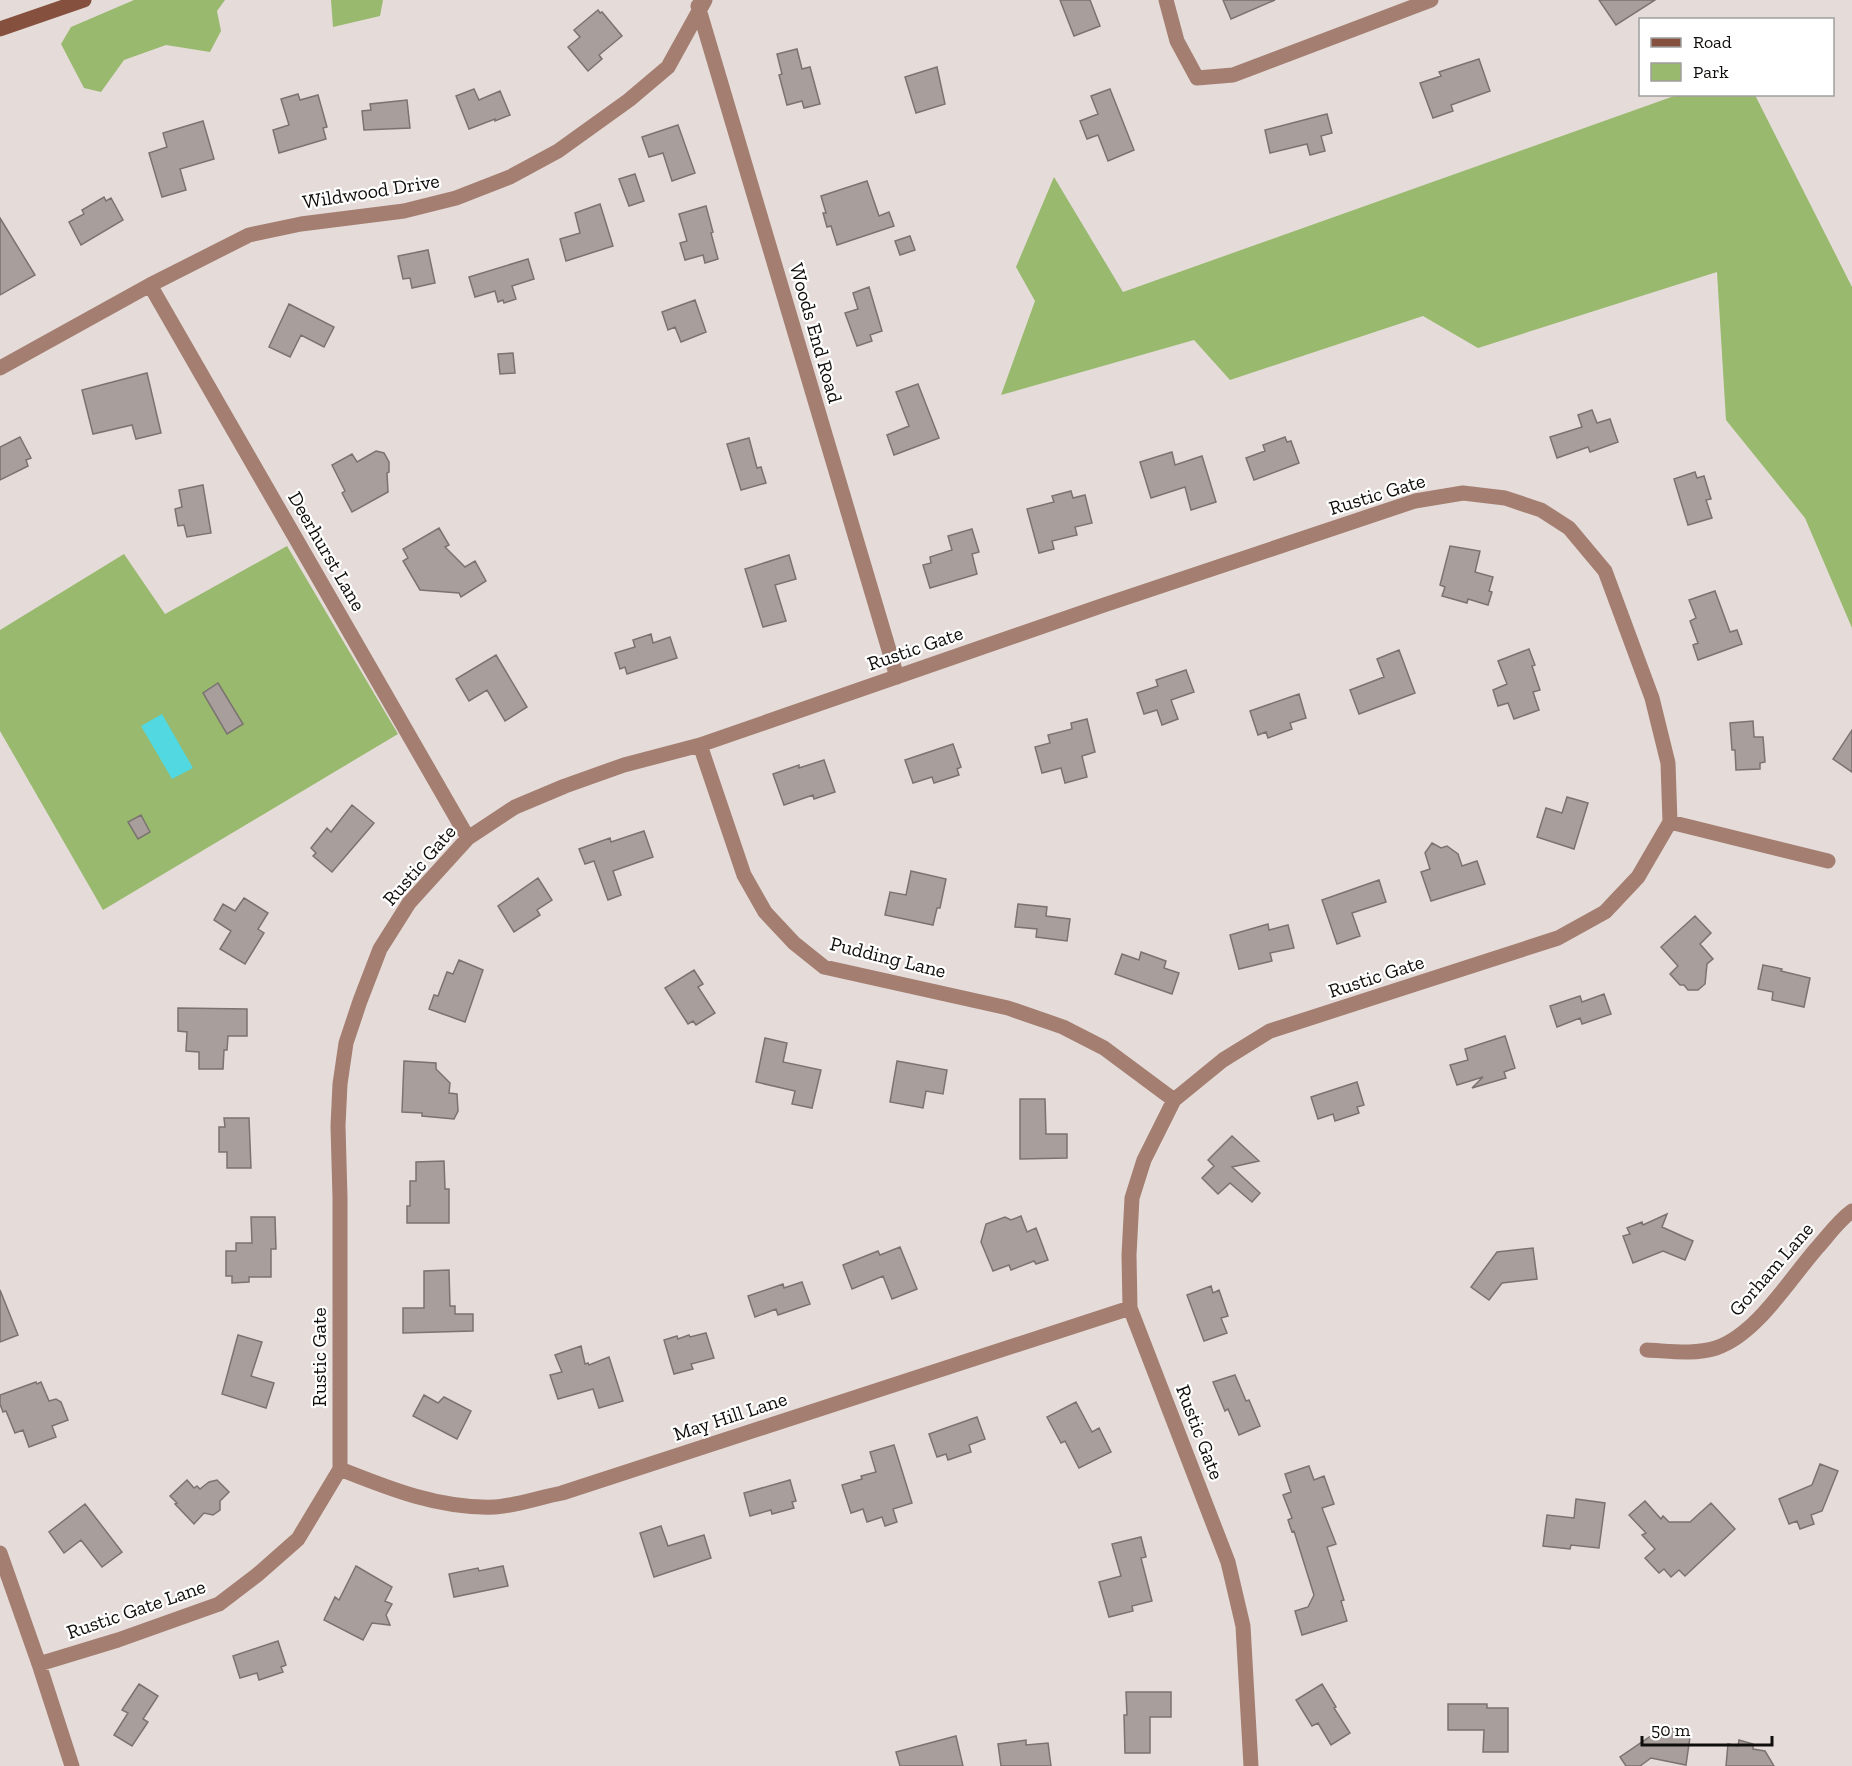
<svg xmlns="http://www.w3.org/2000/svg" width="1852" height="1766" viewBox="0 0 1852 1766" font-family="'Zilla Slab',serif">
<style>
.green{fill:#99b96e}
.water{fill:#51d8e0}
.building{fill:#a89f9c;stroke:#7a736f;stroke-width:1.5}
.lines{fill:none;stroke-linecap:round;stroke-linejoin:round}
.minor{stroke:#a47e71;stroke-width:15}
.secondary{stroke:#85503d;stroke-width:15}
.labels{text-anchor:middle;stroke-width:4.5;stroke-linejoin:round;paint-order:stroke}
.street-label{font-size:20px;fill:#100e0c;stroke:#fff}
</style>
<rect width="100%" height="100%" fill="#e5dcd9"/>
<path class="green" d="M134 0H225L217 11 221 31 210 52 166 45 124 60 101 92 84 88 61 44 71 27Z
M331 0H383L380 16 333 27Z
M1677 95H1755L1852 287V628L1805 518 1726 420 1717 272 1478 348 1423 316 1230 380 1194 340 1001 395 1035 301 1016 267 1054 177 1123 292Z
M287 546 398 734 103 910 0 731V630L124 554 165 614Z"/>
<path class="water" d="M162 714 193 768 172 779 141 726Z"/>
<path class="building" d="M1060 0H1090L1100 26 1074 36Z
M1223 0H1275L1231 19Z
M1599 0H1655L1616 25Z
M598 10 600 13 602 12 622 36 599 55 602 59 588 71 568 47 580 37 574 30Z
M797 49 802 69 810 67 820 104 804 108 802 101 787 105 779 75 782 74 777 54Z
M1479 59 1490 91 1451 105 1453 111 1433 118 1420 83 1441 76 1439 72Z
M937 67 945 104 916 113 905 77Z
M474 89 479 100 500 91 510 115 495 121V119L469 129 456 96Z
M1110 89 1134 150 1108 161 1098 135 1087 139 1080 121 1098 114 1091 96Z
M298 94 300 100 318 95 327 127 323 128 326 139 279 153 273 130 289 125 281 99Z
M407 100 410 128 364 130 362 111 371 110 370 104Z
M1327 114 1332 133 1321 136 1325 151 1310 155 1307 144 1270 153 1265 130Z
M203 121 214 159 180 169 186 190 162 197 149 153 167 147 163 133Z
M678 125 695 173 672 181 663 153 649 157 642 137Z
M635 174 644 201 629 206 619 179Z
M867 181 879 216 889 212 894 226 837 245 831 226 827 227 823 213H826L821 196Z
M104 197 106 201 111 198 123 220 81 245 69 222 84 214 82 210Z
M600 204 613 246 566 261 560 239 580 233 575 213Z
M706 206 713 232 711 233 718 259 705 263 703 255 685 260 680 243 687 241 679 214Z
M0 218 35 275 0 295Z
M910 236 915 250 900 255 895 241Z
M428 250 435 283 412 288 410 278 403 279 398 256Z
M528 259 534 279 512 286 516 299 504 303 503 300 498 302 495 291 475 297 469 277Z
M869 287 882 331 870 335 872 341 857 346 845 313 858 309 853 293Z
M695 300 706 332 681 342 675 327 668 330 662 312Z
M289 304 334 327 324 347 301 335 290 357 269 347Z
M513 353 515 373 500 374 498 354Z
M147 373 161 433 136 439 132 425 93 434 82 390Z
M918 384 939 438 894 455 887 435 909 426 896 392Z
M1592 410 1597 423 1610 419 1618 442 1590 452 1588 447 1557 458 1550 437 1582 427 1578 415Z
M20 437 31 458 26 460 28 466 0 480V447Z
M1285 437 1287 442 1291 441 1299 463 1254 480 1246 458 1265 451 1263 445Z
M749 438 757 468 761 467 766 483 741 490 727 444Z
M376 451 384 453 389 462V472L387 473 388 492 352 512 342 493 345 491 332 465 352 454 357 462Z
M1172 452 1175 465 1202 456 1216 502 1191 510 1185 487 1151 498 1140 462Z
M1695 472 1697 478 1704 476 1711 499 1706 500 1712 518 1688 525 1674 479Z
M203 485 211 533 187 537 184 525 178 526 175 509 182 507 179 490Z
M1071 491 1073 498 1085 495 1092 523 1075 527 1077 535 1052 541 1054 549 1039 553 1027 509 1054 502 1052 496Z
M439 528 449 545 445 547 465 567 475 561 486 581 461 597 459 593 420 590 403 561 408 558 403 549Z
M972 529 979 552 972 554 977 574 930 588 923 565 931 563 930 557 952 550 948 536Z
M1450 546 1480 551 1475 572 1493 577 1489 591 1492 592 1488 605 1468 599 1467 603 1442 596 1445 587 1440 585Z
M789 555 796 579 775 585 786 621 763 627 745 569Z
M1715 591 1730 632 1737 630 1742 644 1698 660 1693 645 1698 643 1690 621 1696 618 1689 600Z
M651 634 653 643 670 637 677 658 627 674 625 667 620 669 615 653 635 647 633 640Z
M1529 649 1535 665 1532 666 1540 690 1533 692 1539 710 1514 719 1508 703 1498 706 1493 690 1507 684 1498 661Z
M1399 650 1415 693 1359 714 1350 690 1384 677 1377 659Z
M496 655 527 707 505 721 487 690 469 701 456 679Z
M1186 670 1194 692 1171 700 1178 719 1162 725 1157 710 1144 714 1137 693 1158 686 1156 680Z
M218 683 243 724 227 734 203 693Z
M1299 694 1306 718 1290 723 1292 729 1268 738 1266 732 1258 735 1250 711Z
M1087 719 1095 752 1082 756 1087 777 1065 783 1061 768 1042 773 1035 747 1050 743 1048 735 1072 729 1071 723Z
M1753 721 1754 737H1763L1765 762 1760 763V769L1736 770 1735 750H1732L1730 723Z
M1852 730V772L1833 759Z
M953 744 961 767 957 769 959 775 934 783 932 777 913 783 905 760Z
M824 760 835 792 814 799 813 795 784 805 773 774 799 765V768Z
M1567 797 1588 803 1574 849 1537 837 1546 808 1562 813Z
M352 805 374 823 332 872 313 856 316 853 311 848 327 828 331 832Z
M141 815 150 832 138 839 128 822Z
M644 831 653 857 613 871 621 895 608 900 594 861 585 864 579 849 610 838 611 842Z
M1432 843 1441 848 1447 846 1458 854 1462 866 1477 861 1485 884 1431 901 1421 872 1430 869 1425 853Z
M911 871 946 879 940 908H937L933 925 885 915 890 892 906 895Z
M538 878 552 900 537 910 540 915 514 932 498 906Z
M1379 880 1386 902 1352 913 1360 936 1337 944 1322 900Z
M244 898 268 913 258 929 264 933 245 964 220 949 231 931 214 920 223 904 235 911Z
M1018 904 1047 907 1046 916 1070 919 1067 941 1036 937 1037 929 1015 927Z
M1695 916 1711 933 1700 944 1713 959 1707 964 1705 984 1698 990H1688L1684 985H1680L1670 974 1678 966 1661 947Z
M1268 924 1269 930 1288 925 1294 948 1270 953 1272 961 1239 969 1230 935Z
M1141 952 1166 961 1164 968 1179 973 1172 994 1115 974 1122 954 1139 960Z
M459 960 483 970 465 1022 429 1009 434 995 438 996 447 972 453 974Z
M1763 965 1782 969 1781 971 1810 978 1804 1007 1772 1000 1773 992 1758 989Z
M694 970 703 984 698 987 715 1013 696 1025 693 1021 688 1024 665 988Z
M1604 994 1611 1014 1582 1024 1580 1018 1557 1027 1550 1006 1580 996 1582 1002Z
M178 1008 247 1009V1036H228L227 1050H224L223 1069H199V1052L186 1051 187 1032 178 1031Z
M1505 1036 1515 1068 1504 1072 1506 1078 1472 1088 1483 1077 1457 1085 1450 1065 1468 1060 1465 1049Z
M765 1038 787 1043 783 1062 821 1070 812 1108 792 1104 795 1091 756 1082Z
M404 1061 436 1063V1069L450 1083 449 1093 457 1094 458 1111 454 1119 422 1116V1113L402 1112Z
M897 1061 947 1070 943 1094 926 1091 923 1108 890 1102Z
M1357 1082 1364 1105 1357 1107 1359 1113 1335 1121 1333 1114 1318 1119 1311 1097Z
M1020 1099H1045L1046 1134H1067V1158L1020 1159Z
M224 1118H249L251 1168H227V1152H219V1127H225Z
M1232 1136 1259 1161 1232 1167 1260 1193 1252 1202 1230 1183 1218 1194 1202 1178 1214 1166 1208 1160Z
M444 1161 445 1189H449V1223H407V1206H410V1181H416V1162Z
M1667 1214 1662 1227 1693 1241 1685 1260 1663 1251 1633 1263 1623 1236 1630 1234 1627 1228 1642 1222 1643 1225Z
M1021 1216 1027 1232 1036 1228 1048 1260 1036 1264 1034 1261 1011 1270 1009 1265 993 1271 981 1242 986 1224 1005 1217 1011 1220Z
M251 1217H275L276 1249H271V1277H249V1282L232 1283V1276H226V1251H236V1243H252Z
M900 1247 917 1289 892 1299 883 1276 852 1289 843 1265 878 1251 880 1255Z
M1533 1248 1537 1279 1502 1283 1489 1300 1471 1287 1497 1252Z
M449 1270 450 1306H455V1314H473V1331L403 1333V1308H424V1271Z
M802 1282 810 1304 778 1315 776 1309 755 1317 748 1296 783 1284 784 1288Z
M1211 1286 1213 1293 1219 1290 1228 1316 1221 1318 1227 1333 1204 1341 1187 1295Z
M0 1290 18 1335 0 1342Z
M706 1333 714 1358 691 1364 693 1369 674 1374 664 1340 677 1336 678 1339 689 1335 690 1337Z
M238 1335 262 1342 251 1376 274 1383 266 1408 222 1394Z
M581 1346 585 1364 588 1363 589 1365 609 1357 623 1401 599 1408 593 1389 558 1399 550 1375 562 1372 555 1355Z
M1235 1375 1246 1401 1249 1400 1260 1426 1239 1435 1228 1409 1225 1411 1213 1382Z
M36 1382 37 1384 41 1382 49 1401 56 1399 61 1402 68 1420 52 1426 56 1437 29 1447 23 1430 15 1433 6 1411 3 1412 0 1404V1395Z
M424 1395 438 1403 444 1397 471 1411 457 1439 413 1416Z
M1076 1402 1092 1432 1099 1428 1111 1452 1079 1468 1065 1441 1061 1443 1047 1417Z
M977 1417 985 1439 969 1445 971 1452 948 1460 946 1454 937 1457 929 1434Z
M894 1445 912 1503 893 1509 897 1522 885 1526 882 1517 867 1522 863 1509 851 1513 842 1485 862 1479 861 1476 876 1472 870 1452Z
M1820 1464 1838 1471 1822 1511 1811 1515 1814 1524 1800 1529 1797 1521 1789 1524 1779 1499 1812 1485Z
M1309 1466 1314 1480 1324 1476 1334 1504 1322 1508 1336 1544 1327 1547 1344 1600 1341 1601 1347 1621 1302 1635 1295 1611 1308 1607 1314 1595 1294 1531 1292 1532 1288 1520 1292 1518 1283 1495 1291 1492 1285 1474Z
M187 1480 194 1488 197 1486 200 1489 209 1482 217 1480 229 1492 220 1501V1510L213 1515 204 1513 194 1524 175 1504 177 1503 170 1496Z
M790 1480 796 1501 792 1502 794 1508 772 1514 771 1510 750 1516 744 1493Z
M1576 1499 1605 1503 1599 1548 1571 1545 1570 1549 1543 1546 1547 1515 1574 1518Z
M1645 1501 1661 1519 1663 1516 1669 1522H1690L1711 1503 1735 1529 1685 1576 1679 1570 1671 1577 1664 1569 1659 1573 1645 1558 1655 1549 1642 1535 1646 1533 1629 1515Z
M85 1504 122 1552 102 1567 81 1540 64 1553 49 1532Z
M661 1526 668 1546 704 1535 711 1558 654 1577 640 1533Z
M1141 1537 1146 1557 1141 1558 1152 1601 1132 1606 1133 1611 1109 1617 1099 1582 1121 1576 1112 1544Z
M356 1566 392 1587 385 1601 392 1604 386 1615 390 1625 372 1623 363 1640 324 1620 335 1597 339 1600Z
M503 1566 508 1586 454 1597 449 1574 478 1568 479 1571Z
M278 1641 286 1665 281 1667 283 1672 259 1680 257 1673 240 1678 233 1656Z
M139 1684 158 1696 143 1719 148 1722 132 1746 114 1735 128 1713 122 1710Z
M1322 1684 1336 1707 1334 1708 1350 1733 1331 1745 1318 1723 1312 1726 1296 1700Z
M1126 1692H1171V1717H1150V1753H1125L1124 1715H1127Z
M1448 1704H1487V1708H1508V1752H1483L1484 1730H1448Z
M1656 1726 1681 1730 1680 1736 1690 1737 1686 1765 1651 1758 1640 1766H1626L1620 1757 1655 1733Z
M956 1736 963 1766H900L896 1752Z
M1026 1740V1745L1048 1743 1051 1766H1001L998 1744Z
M1739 1740 1753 1744V1749L1765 1751 1774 1766H1726L1728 1744 1738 1746Z"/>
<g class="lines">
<path class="minor" d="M1166 0 1177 41 1197 78 1233 75 1431 0
M698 6 897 677
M150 285 468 838
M0 368 150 285 249 235 301 224 404 211 456 198 510 177 558 151 629 100 668 67 705 0
M700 745 744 875 765 912 794 943 824 967 1008 1008 1063 1027 1104 1048 1174 1100
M1670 822 1828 861
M1647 1350C1669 1351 1694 1355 1716 1348 1756 1335 1789 1280 1817 1248 1828 1236 1838 1221 1852 1211
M340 1469C390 1489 440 1509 495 1507 515 1506 541 1497 562 1493L1130 1308
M0 1553 39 1664 72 1766
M39 1664 118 1640 219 1604 257 1575 298 1539 340 1469V1198L338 1126 340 1084 346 1043 360 1001 380 949 409 903 468 838 515 807 565 786 624 765 700 745 1104 605 1415 501 1463 493 1505 498 1541 510 1569 528 1605 571 1652 698 1668 763 1670 822 1638 877 1605 912 1558 938 1270 1031 1223 1060 1174 1100 1144 1160 1132 1198 1129 1255 1130 1308 1228 1562 1243 1626 1251 1766"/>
<path class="secondary" d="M0 29 84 0"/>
</g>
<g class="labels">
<g class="street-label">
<text transform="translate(371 191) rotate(-9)" y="7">Wildwood Drive</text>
<text transform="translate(816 333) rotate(74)" y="7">Woods End Road</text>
<text transform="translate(1377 494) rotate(-17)" y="7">Rustic Gate</text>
<text transform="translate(327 551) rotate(60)" y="7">Deerhurst Lane</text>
<text transform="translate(915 648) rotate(-19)" y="7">Rustic Gate</text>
<text transform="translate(419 865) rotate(-49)" y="7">Rustic Gate</text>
<text transform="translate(888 957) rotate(14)" y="7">Pudding Lane</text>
<text transform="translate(1376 976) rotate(-18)" y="7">Rustic Gate</text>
<text transform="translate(1771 1269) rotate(-49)" y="7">Gorham Lane</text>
<text transform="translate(319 1357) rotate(-90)" y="7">Rustic Gate</text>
<text transform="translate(730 1416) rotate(-18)" y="7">May Hill Lane</text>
<text transform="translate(1200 1432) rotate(69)" y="7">Rustic Gate</text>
<text transform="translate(136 1609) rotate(-19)" y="7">Rustic Gate Lane</text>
</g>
</g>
<rect x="1639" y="18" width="195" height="78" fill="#ffffff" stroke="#9f9f9e" stroke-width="1.5"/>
<rect x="1651" y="38" width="30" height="9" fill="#85503d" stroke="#9f9f9e" stroke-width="1.5"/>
<text x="1693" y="48" font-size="18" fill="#100e0c">Road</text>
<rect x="1651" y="63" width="30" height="18" fill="#99b96e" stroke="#9f9f9e" stroke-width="1.5"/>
<text x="1693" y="78" font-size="18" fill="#100e0c">Park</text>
<path d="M1642 1736v9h130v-9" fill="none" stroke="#100e0c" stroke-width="3"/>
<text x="1651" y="1736" font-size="18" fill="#100e0c" stroke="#ffffff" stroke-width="4.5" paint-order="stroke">50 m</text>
</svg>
